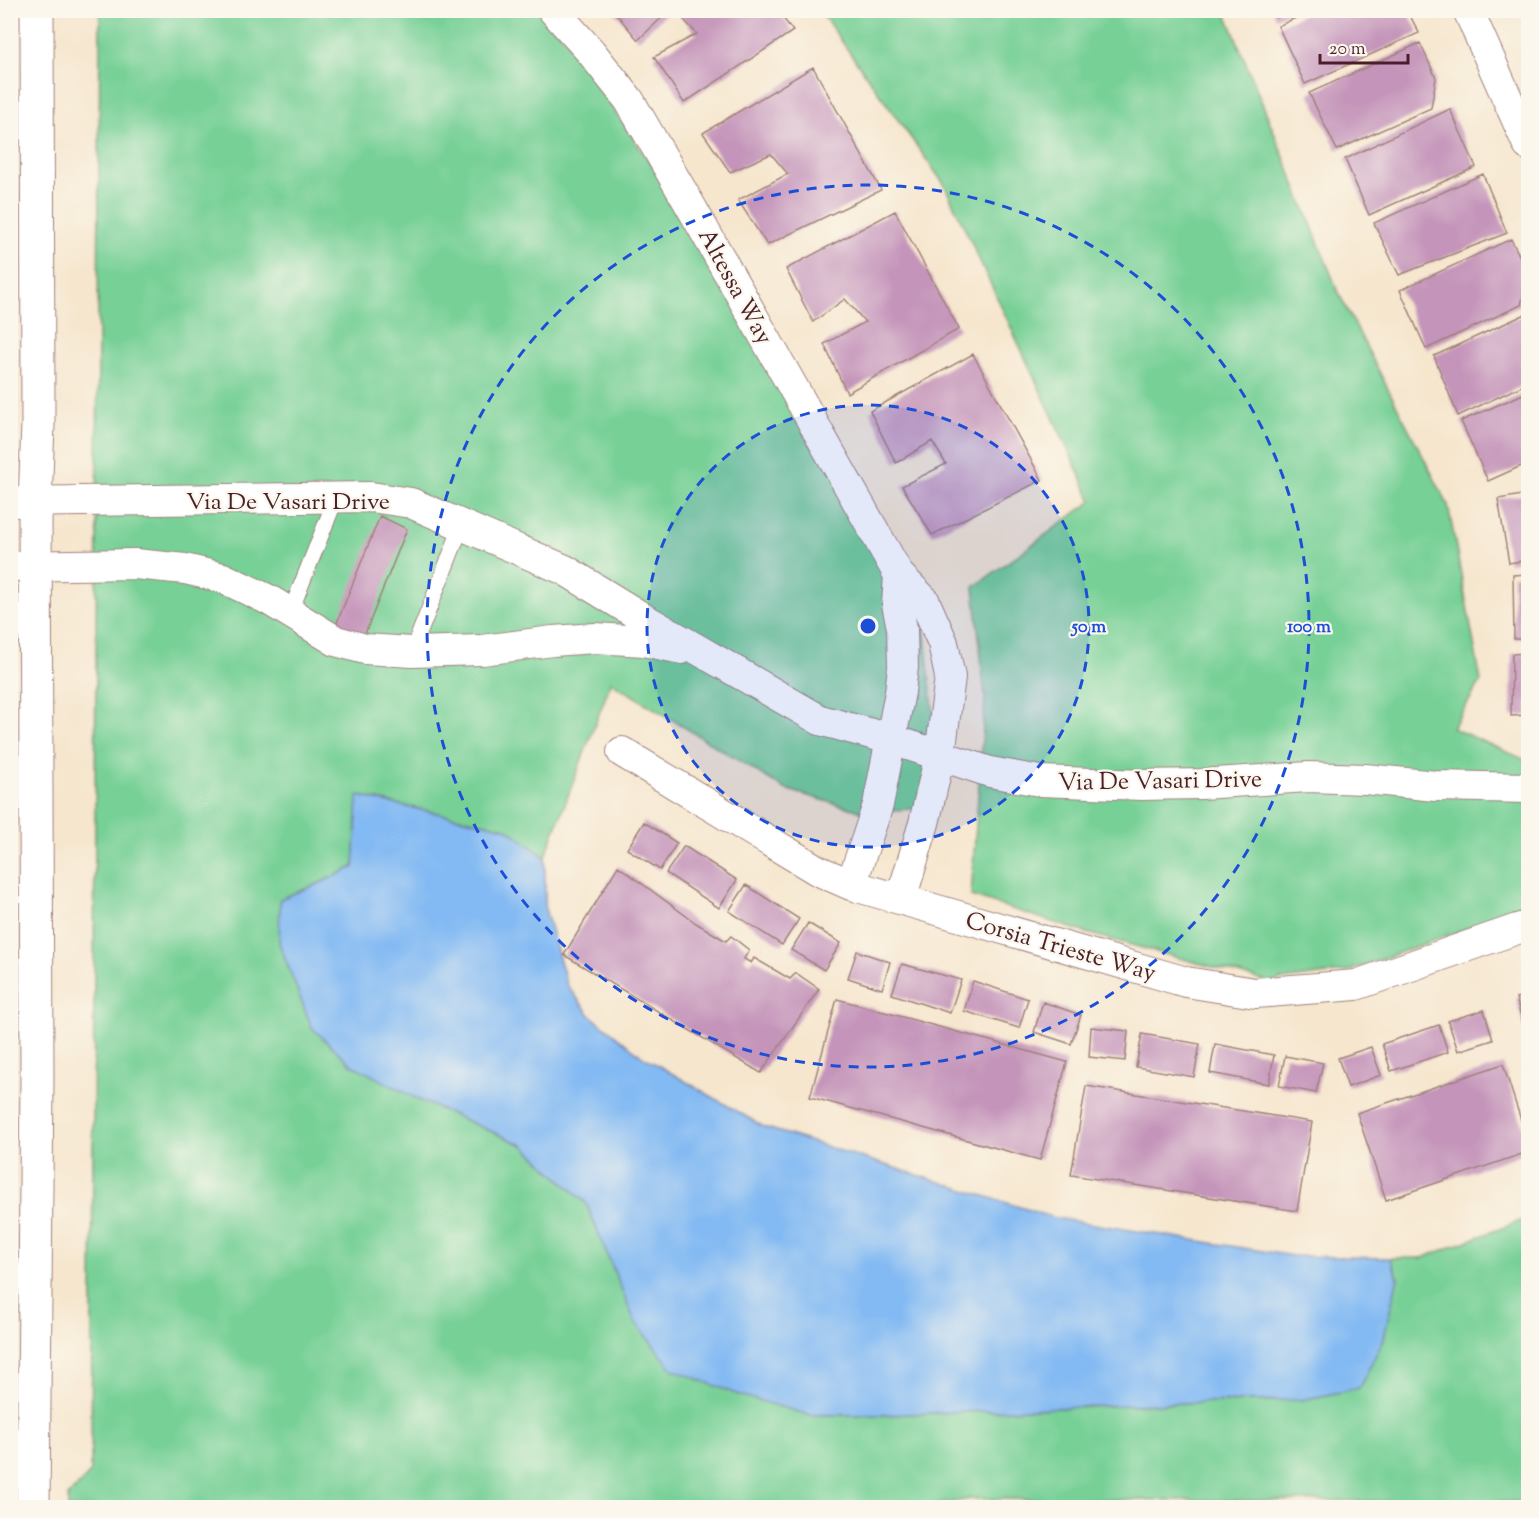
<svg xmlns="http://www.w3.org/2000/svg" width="1539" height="1518" viewBox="0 0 1539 1518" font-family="'Sorts Mill Goudy',serif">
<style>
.green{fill:#77d096;stroke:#607860;stroke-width:1.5}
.water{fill:#83baf3;stroke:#666c8f;stroke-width:1.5}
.building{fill:#c494ba}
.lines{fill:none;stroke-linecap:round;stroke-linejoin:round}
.lane-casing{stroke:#a0827c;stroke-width:17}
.street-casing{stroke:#a0827c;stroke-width:32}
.primary-casing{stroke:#a0827c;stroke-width:35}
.lane{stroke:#fff;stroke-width:15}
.street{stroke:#fff;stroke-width:30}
.primary{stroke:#fff;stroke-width:33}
.ring{fill:none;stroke:#1d4ed8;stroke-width:3;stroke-dasharray:10 8}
.labels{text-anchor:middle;stroke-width:4.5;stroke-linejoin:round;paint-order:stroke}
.street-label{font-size:24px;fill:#4a1f2b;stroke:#fbf7ec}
.centre{fill:#1d4ed8;stroke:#fbf7ec;stroke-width:3}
.ring-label{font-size:18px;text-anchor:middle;font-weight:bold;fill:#1d4ed8;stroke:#fbf7ec;stroke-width:4.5;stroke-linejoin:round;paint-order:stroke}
</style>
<rect width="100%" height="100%" fill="#fbf7ec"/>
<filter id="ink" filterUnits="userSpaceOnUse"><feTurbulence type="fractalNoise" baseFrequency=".0167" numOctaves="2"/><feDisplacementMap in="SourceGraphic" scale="12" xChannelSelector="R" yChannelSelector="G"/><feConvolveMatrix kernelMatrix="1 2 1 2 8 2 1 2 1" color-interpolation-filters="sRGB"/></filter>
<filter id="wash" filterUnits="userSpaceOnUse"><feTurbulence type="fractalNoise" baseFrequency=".008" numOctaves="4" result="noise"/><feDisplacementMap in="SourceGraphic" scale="24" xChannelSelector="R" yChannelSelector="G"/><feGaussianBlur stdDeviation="1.35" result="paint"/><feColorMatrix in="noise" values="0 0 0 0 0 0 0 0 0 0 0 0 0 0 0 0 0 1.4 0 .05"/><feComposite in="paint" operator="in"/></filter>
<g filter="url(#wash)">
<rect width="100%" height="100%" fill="#f6e6ce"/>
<path class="green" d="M100 11H538L566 40 727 275 922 610 937 744 919 808 867 813 785 789 611 682 545 857 506 828 359 796 354 867 320 883 419 1100 523 1145 586 1203 635 1322 809 1415H884L1207 1402 1302 1400 1398 1277 1390 1258H1422L1528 1218V1502L970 1499 920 1508H68V1496L91 1472Z
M820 11H1225L1339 294 1448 505 1481 681 1452 728 1528 761V911L1490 920 1349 971 1268 982 1087 933 971 896 985 698 974 587 1092 501 944 184Z"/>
<path class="water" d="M358 796 506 828 545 857V909L567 985 590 1015 642 1056 764 1127 1055 1218 1293 1256 1390 1258 1398 1277 1383 1341 1359 1388 1302 1400 1207 1402 884 1415H809L736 1394 672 1369 635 1322 586 1203 523 1145 419 1100 352 1065 312 1028 279 943 280 899 320 883 354 867Z"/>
<g id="blocks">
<path class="building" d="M613 10H670L638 40Z
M675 10H777L793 31 684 103 654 57 697 34Z
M1272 10H1294L1276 18Z
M1313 10H1407L1419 33 1305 84 1278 26Z
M1420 43 1436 78 1431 108 1337 150 1309 93Z
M813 67 881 190 767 245 738 200 788 174 771 154 730 172 703 133Z
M1450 109 1476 167 1369 215 1345 159Z
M1483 174 1507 233 1399 275 1374 223Z
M895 211 959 329 847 393 824 344 865 322 845 299 813 322 786 269Z
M1511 239 1528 273 1521 305 1426 349 1400 290Z
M1528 313V383L1458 416 1434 356Z
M973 354 1042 480 932 535 902 486 946 464 932 441 896 463 870 411Z
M1528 392V463L1488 481 1461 421Z
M1528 494V560L1509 563 1498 499Z
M380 516 407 529 364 636 336 625Z
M1528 574V639H1514L1513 575Z
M1528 653V715L1511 716 1512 654Z
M644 822 677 843 660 870 627 849Z
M684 846 737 880 719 908 666 873Z
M618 866 696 923 726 941 731 936 749 950 744 959 751 963 754 958 790 979 796 973 819 989 761 1073 564 955Z
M746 885 799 919 782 945 729 911Z
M808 923 841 943 824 970 791 950Z
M857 951 890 962 882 989 848 978Z
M902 964 961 980 950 1013 892 994Z
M973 981 1028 999 1019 1028 964 1011Z
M1528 994V1026L1524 1028 1516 998Z
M837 999 1067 1062 1040 1160 810 1097Z
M1043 1002 1081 1015 1071 1044 1034 1032Z
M1484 1010 1493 1040 1458 1051 1448 1021Z
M1439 1025 1448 1052 1391 1071 1382 1044Z
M1091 1027 1128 1031 1125 1061 1089 1057Z
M1142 1034 1200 1044 1194 1077 1136 1067Z
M1215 1044 1274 1055 1269 1084 1210 1073Z
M1371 1047 1381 1075 1348 1087 1338 1058Z
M1285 1056 1323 1063 1316 1093 1279 1086Z
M1503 1064 1528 1142V1152L1386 1200 1357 1113Z
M1086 1086 1312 1122 1297 1211 1071 1175Z"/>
</g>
</g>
<g filter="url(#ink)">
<use href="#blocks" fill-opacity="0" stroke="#a0827c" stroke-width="1.5"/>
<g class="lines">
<g class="lane-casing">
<path id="lane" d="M290 613 336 498
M412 652 462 525"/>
</g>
<g class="street-casing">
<path id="street" d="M553 10 591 52 629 100 690 205 899 575 924 600 943 643 950 677 940 755 924 823 901 899
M1468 10 1528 145
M10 502 371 497 411 503 565 570 643 618 820 720 890 739 990 772 1040 781 1142 785 1201 784 1308 777 1365 779 1436 786 1528 788
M10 566 135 564 185 569 223 578 269 600 336 641 365 649 412 652 482 650 553 641 595 638 644 641 682 649
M622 752 817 870 851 885 1186 982 1255 993 1356 985 1517 929 1528 926
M851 885 878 805 900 692 903 667 902 628 897 604 899 575"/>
</g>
<g class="primary-casing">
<path id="primary" d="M33 1508 37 1079 35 503 38 424 37 10"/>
</g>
<use href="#lane" class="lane"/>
<use href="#street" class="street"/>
<use href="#primary" class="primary"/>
</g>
</g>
<circle cx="868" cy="626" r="221" fill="#1d4ed8" fill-opacity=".12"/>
<g class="ring">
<circle cx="868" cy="626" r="221"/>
<circle cx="868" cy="626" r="441"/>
</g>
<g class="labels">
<g class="street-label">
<text transform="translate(736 286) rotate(61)" y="8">Altessa Way</text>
<text x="288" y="509">Via De Vasari Drive</text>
<text transform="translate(1160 780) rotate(-1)" y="8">Via De Vasari Drive</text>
<text transform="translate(1061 946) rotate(16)" y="8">Corsia Trieste Way</text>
</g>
</g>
<circle cx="868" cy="626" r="9" class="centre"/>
<g class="ring-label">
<text x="1089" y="632">50 m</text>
<text x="1309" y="632">100 m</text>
</g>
<rect width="1539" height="1518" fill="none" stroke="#fbf7ec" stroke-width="36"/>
<path d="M1320 54v9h88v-9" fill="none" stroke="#4a1f2b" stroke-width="3"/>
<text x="1329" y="54" font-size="18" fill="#4a1f2b" stroke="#fbf7ec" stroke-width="4.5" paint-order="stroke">20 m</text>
</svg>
